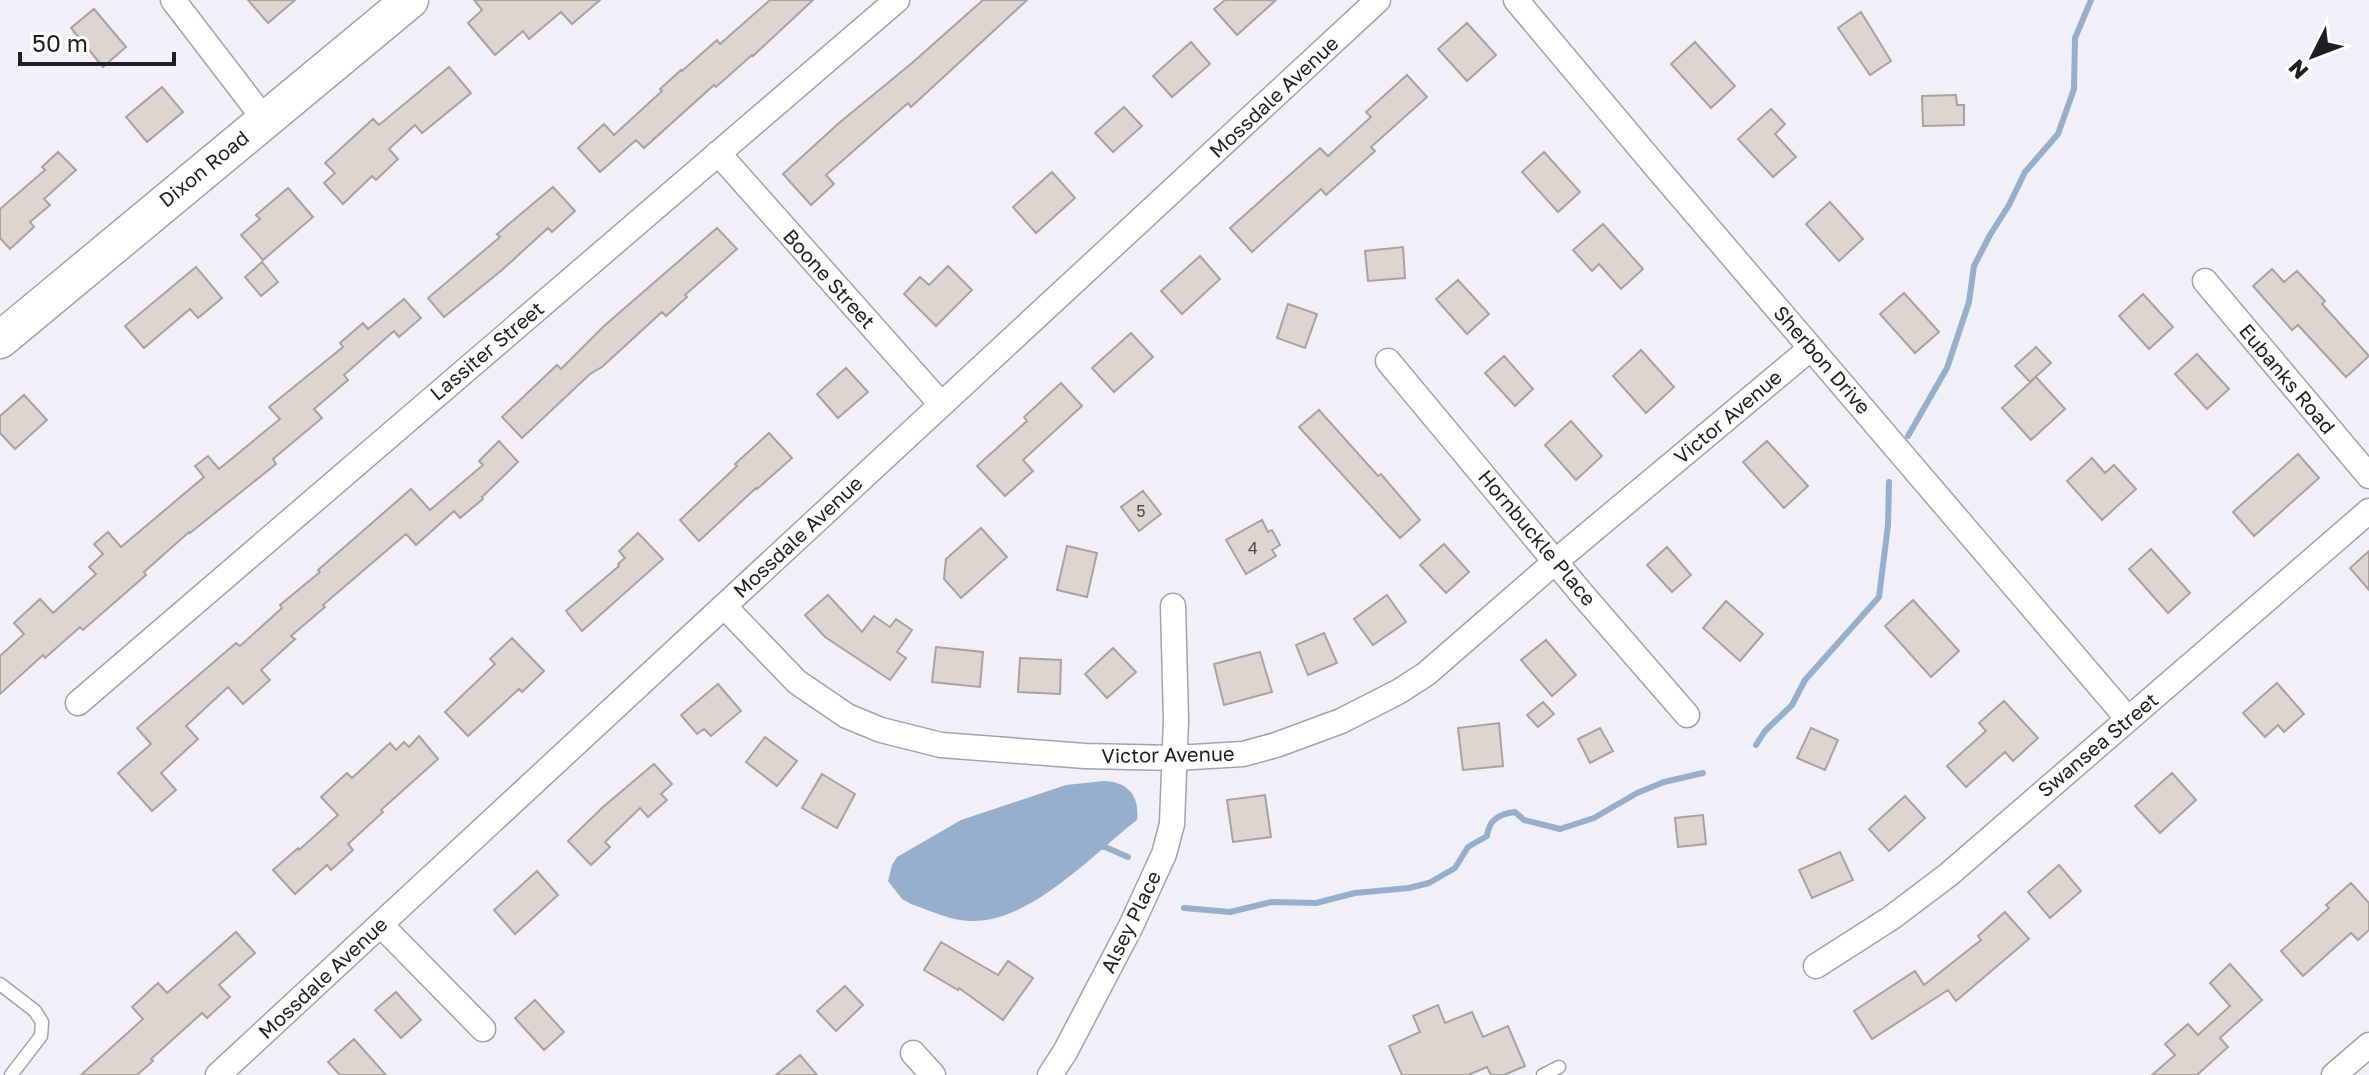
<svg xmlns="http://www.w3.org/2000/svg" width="2369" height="1075" viewBox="0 0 2369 1075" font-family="'Golos Text',sans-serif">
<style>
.water{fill:#96afcd}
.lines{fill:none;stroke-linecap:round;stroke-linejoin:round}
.stream{stroke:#96afcd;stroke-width:6}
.building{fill:#dcd5d0;stroke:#aaa29d;stroke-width:2}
.lane-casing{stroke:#a3a2aa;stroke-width:15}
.street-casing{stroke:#a3a2aa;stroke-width:27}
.secondary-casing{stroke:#a3a2aa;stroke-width:39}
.lane{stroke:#fff;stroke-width:12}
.street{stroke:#fff;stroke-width:24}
.secondary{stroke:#fff;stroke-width:36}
.labels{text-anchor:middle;stroke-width:6;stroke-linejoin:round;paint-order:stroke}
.number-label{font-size:16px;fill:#4e4c4d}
.street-label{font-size:20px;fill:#1f1e21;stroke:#fff}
</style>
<rect width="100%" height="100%" fill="#f1f0f9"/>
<path class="water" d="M1104 781C1128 782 1140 796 1137 820 1093 854 1030 923 971 921 951 921 929 910 911 904L902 899 888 881 892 865 897 857 961 820 1066 785Z"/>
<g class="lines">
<path class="stream" d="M1908 436 1947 368 1969 302 1974 266 1990 235 2009 205 2025 172 2058 134 2074 89 2075 38 2091 0
M1756 745 1765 731 1792 705 1805 680 1879 597 1888 525 1889 482
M1099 847H1105L1128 857
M1184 908 1230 912 1272 902 1316 903 1355 893 1409 888 1429 883 1455 868 1468 847 1487 836C1489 819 1500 814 1515 812L1524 820 1560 829 1594 818 1637 793 1664 782 1703 773"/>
</g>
<path class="building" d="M248 0H295L268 23Z
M474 0H600L572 24 561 12 529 39 523 31 495 55 468 23 482 10Z
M770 0H813L753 56 752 55 716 87 714 85 644 148 636 140 600 172 578 148 604 124 614 135 662 91 660 89 681 70 682 71 717 40 720 44Z
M983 0H1027L911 107 908 103 826 175 834 184 811 205 783 174 839 123 912 63Z
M1225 0H1276L1237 35 1214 9Z
M94 9 126 47 103 67 71 28Z
M1861 12 1891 61 1870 75 1838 28Z
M1467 23 1496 55 1467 81 1438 49Z
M1191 42 1210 64 1172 97 1153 76Z
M1695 42 1735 86 1711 108 1671 64Z
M449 67 471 93 422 133 415 125 389 149 398 159 376 180 372 176 343 204 324 183 335 173 325 163 373 119 379 125Z
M1407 75 1427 97 1371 147 1375 151 1326 195 1321 189 1252 252 1230 228 1320 148 1328 156 1371 117 1366 112Z
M162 87 183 112 147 142 126 117Z
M1956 95 1957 105H1964V125L1923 126 1922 96Z
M1124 107 1142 126 1113 152 1095 133Z
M1771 109 1785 124 1775 134 1796 157 1773 177 1738 139Z
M58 152 76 170 44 199 50 205 30 222 34 227 10 249 0 238V209L45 170 42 167Z
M1544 152 1580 192 1558 212 1522 172Z
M1052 172 1075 198 1036 233 1013 207Z
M553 187 575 211 552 232 548 228 502 270 444 317 428 298 500 237 497 234Z
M288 188 313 217 263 260 241 235 260 219 256 215Z
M1830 202 1863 239 1839 261 1806 224Z
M1603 224 1643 269 1621 289 1599 264 1592 271 1573 250Z
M717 228 737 249 685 295 687 297 666 316 662 312 602 367 590 374 522 438 502 417 557 365 561 369 604 326Z
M1403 247 1405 278 1368 281 1365 251Z
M1200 256 1220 279 1182 314 1161 291Z
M262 262 278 282 261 296 245 277Z
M948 266 972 290 936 326 904 294 920 277 929 285Z
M196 267 222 298 198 318 190 309 144 348 125 326Z
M2272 269 2284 282 2297 271 2325 301 2322 304 2369 356 2346 377 2298 325 2292 330 2253 286Z
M1458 280 1489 314 1467 334 1436 299Z
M1904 293 1939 332 1915 353 1880 314Z
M2143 294 2173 327 2149 349 2119 316Z
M404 299 421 318 399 337 394 331 344 375 348 380 314 409 322 418 273 459 276 464 190 533 189 532 144 572 146 575 83 630 80 627 45 658 43 655 0 694V656L24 634 14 623 40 599 53 613 96 574 89 567 103 554 94 544 108 532 121 547 204 477 195 466 208 456 219 469 280 419 269 407 343 347 340 343 363 323 368 329Z
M1288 304 1317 314 1305 348 1277 338Z
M1131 333 1153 357 1114 392 1092 368Z
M2036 347 2051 363 2030 382 2015 366Z
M1641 350 1674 387 1646 413 1613 376Z
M2197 354 2229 389 2207 409 2175 374Z
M1504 356 1533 389 1515 406 1485 373Z
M846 368 868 392 838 418 817 394Z
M2036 377 2065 409 2031 440 2002 408Z
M1061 383 1082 406 1023 460 1033 471 1005 496 977 466 1027 421 1024 417Z
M24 395 47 420 15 449 0 433V416Z
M1319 410 1378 476 1381 474 1420 520 1400 538 1299 427Z
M1571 421 1602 456 1576 480 1545 445Z
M769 433 792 458 757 489 756 488 699 541 680 520 737 466 735 464Z
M499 441 518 462 482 497 483 499 460 518 454 511 416 545 406 534 323 605 325 607 291 636 295 639 261 670 270 680 243 704 228 687 186 726 198 739 161 773 176 790 152 811 118 773 151 744 137 728 236 643 240 646 282 608 280 605 320 572 318 570 411 489 430 510 483 465 479 461Z
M1767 441 1808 486 1784 508 1743 462Z
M2298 454 2319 478 2254 536 2233 512Z
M2092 458 2105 473 2114 465 2136 489 2102 520 2067 481Z
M1143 491 1161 514 1139 531 1121 507Z
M1262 520 1268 532 1272 530 1280 545 1272 550 1276 556 1246 574 1226 540Z
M981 528 1007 557 961 598 944 579 946 559Z
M638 533 663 559 582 631 566 611 619 566 618 564 625 558 619 551Z
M1444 544 1469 572 1446 593 1420 565Z
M1067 546 1097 553 1087 597 1057 590Z
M1667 547 1691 575 1672 592 1647 565Z
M2151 549 2190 593 2168 613 2129 569Z
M2369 551V590L2350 568Z
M828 595 862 632 874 616 890 627 896 619 912 630 897 652 906 658 890 680 825 637 805 615Z
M1387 595 1406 622 1373 645 1354 619Z
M1913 600 1959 651 1931 677 1885 626Z
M1726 601 1763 634 1740 661 1703 628Z
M1324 633 1337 663 1308 675 1296 645Z
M512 638 544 671 522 692 519 689 468 736 445 712 495 664 490 659Z
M1546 640 1576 675 1552 696 1521 660Z
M936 647 983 652 980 687 932 682Z
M1113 648 1136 672 1107 698 1085 674Z
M1260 652 1272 692 1224 705 1214 664Z
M1020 658 1061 660 1060 694 1018 692Z
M2277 683 2304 714 2284 732 2278 725 2265 737 2243 713Z
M718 684 741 711 711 736 704 729 697 734 681 715Z
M2004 701 2038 738 2013 761 2005 752 1966 787 1947 766 1986 731 1979 723Z
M1543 702 1554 714 1538 727 1527 715Z
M1499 723 1503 766 1463 770 1458 728Z
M1600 728 1613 751 1590 763 1578 739Z
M1811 728 1838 740 1825 770 1797 758Z
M419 736 438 759 381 810 383 812 348 844 353 850 331 870 327 865 295 894 273 870 298 848 299 850 338 815 321 797 347 773 352 778 390 743 396 750 404 742 409 747Z
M765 737 797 761 777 786 746 762Z
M654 764 672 784 661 794 667 800 648 817 640 808 605 842 610 847 591 865 568 841 603 807Z
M2172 773 2196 800 2160 833 2135 806Z
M822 774 855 794 837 828 802 808Z
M1265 795 1271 837 1233 842 1227 800Z
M1905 796 1925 818 1889 851 1869 829Z
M1703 815 1706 844 1678 847 1675 818Z
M1840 852 1853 880 1812 898 1799 870Z
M2059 865 2081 891 2050 918 2028 892Z
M537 871 558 895 515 934 494 910Z
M2351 883 2369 903V930L2358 940 2351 933 2303 976 2281 951 2329 908 2326 905Z
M2005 912 2029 939 1956 1001 1948 990 1872 1039 1854 1011 1915 971 1924 985 1981 940 1978 936Z
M236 932 255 953 219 985 230 997 207 1018 202 1013 151 1059 153 1061 137 1075H81L143 1019 132 1007 158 983 167 993Z
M941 942 998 975 1008 961 1033 978 1003 1020 959 988 958 990 924 970Z
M2230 964 2262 1000 2220 1038 2228 1047 2197 1075H2152L2175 1055 2165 1044 2188 1024 2198 1035 2230 1006 2210 983Z
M845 986 863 1005 836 1031 817 1011Z
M396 992 421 1020 401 1038 375 1010Z
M535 1000 564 1032 544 1050 515 1018Z
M1438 1005 1445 1023 1472 1012 1483 1037 1508 1026 1525 1066 1504 1075H1491L1487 1067 1468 1075H1402L1389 1046 1420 1032 1413 1016Z
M354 1039 386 1075H340L328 1062Z
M800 1055 817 1075H776Z"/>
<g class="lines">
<g class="lane-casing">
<path id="lane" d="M0 984 35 1011 42 1022 41 1036 11 1075
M1543 1075 1559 1067"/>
</g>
<g class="street-casing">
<path id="street" d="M173 0 265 120
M1516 0 1657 168 2128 719
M718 153 941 404
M2205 281 2369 476
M1388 361 1582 594 1687 715
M724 606 797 682 847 716 881 730 941 745 1085 756 1176 758 1243 754 1276 745 1341 721 1398 692 1426 674 1556 561 1811 348
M78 703 897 0
M381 925 483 1029
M1816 966 1891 918 1948 875 2369 511
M913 1053 933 1075
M218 1075 1378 0
M1050 1075 1065 1052 1131 926 1164 854 1172 824 1176 720 1173 606
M2334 1075 2369 1045"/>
</g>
<g class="secondary-casing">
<path id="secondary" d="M0 340 410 0"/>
</g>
<use href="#lane" class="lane"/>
<use href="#street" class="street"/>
<use href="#secondary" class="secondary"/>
</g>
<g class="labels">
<g class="number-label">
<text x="1141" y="517">5</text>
<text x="1253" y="554">4</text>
</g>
<g class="street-label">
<text transform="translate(1274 97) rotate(-43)" y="7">Mossdale Avenue</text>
<text transform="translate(204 169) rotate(-39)" y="7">Dixon Road</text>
<text transform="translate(829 279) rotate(48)" y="7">Boone Street</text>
<text transform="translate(487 351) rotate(-40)" y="7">Lassiter Street</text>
<text transform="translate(1822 360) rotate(49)" y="7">Sherbon Drive</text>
<text transform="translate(2287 379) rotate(50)" y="7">Eubanks Road</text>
<text transform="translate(1728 417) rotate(-40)" y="7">Victor Avenue</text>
<text transform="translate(798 537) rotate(-43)" y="7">Mossdale Avenue</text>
<text transform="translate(1537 538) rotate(50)" y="7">Hornbuckle Place</text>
<text transform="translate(2098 745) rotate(-40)" y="7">Swansea Street</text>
<text transform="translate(1168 755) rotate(-1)" y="7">Victor Avenue</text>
<text transform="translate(1131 922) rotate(-64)" y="7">Alsey Place</text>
<text transform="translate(323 978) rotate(-43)" y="7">Mossdale Avenue</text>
</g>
</g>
<g transform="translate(2313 56) rotate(228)" stroke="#ffffff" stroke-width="6" paint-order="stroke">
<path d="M0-6L14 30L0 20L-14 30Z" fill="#1f1e21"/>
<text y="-12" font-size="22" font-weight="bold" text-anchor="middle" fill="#1f1e21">N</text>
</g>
<path d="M20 52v12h154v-12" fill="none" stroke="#1f1e21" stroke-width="4"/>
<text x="32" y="52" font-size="24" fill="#1f1e21" stroke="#ffffff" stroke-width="6" paint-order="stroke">50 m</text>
</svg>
